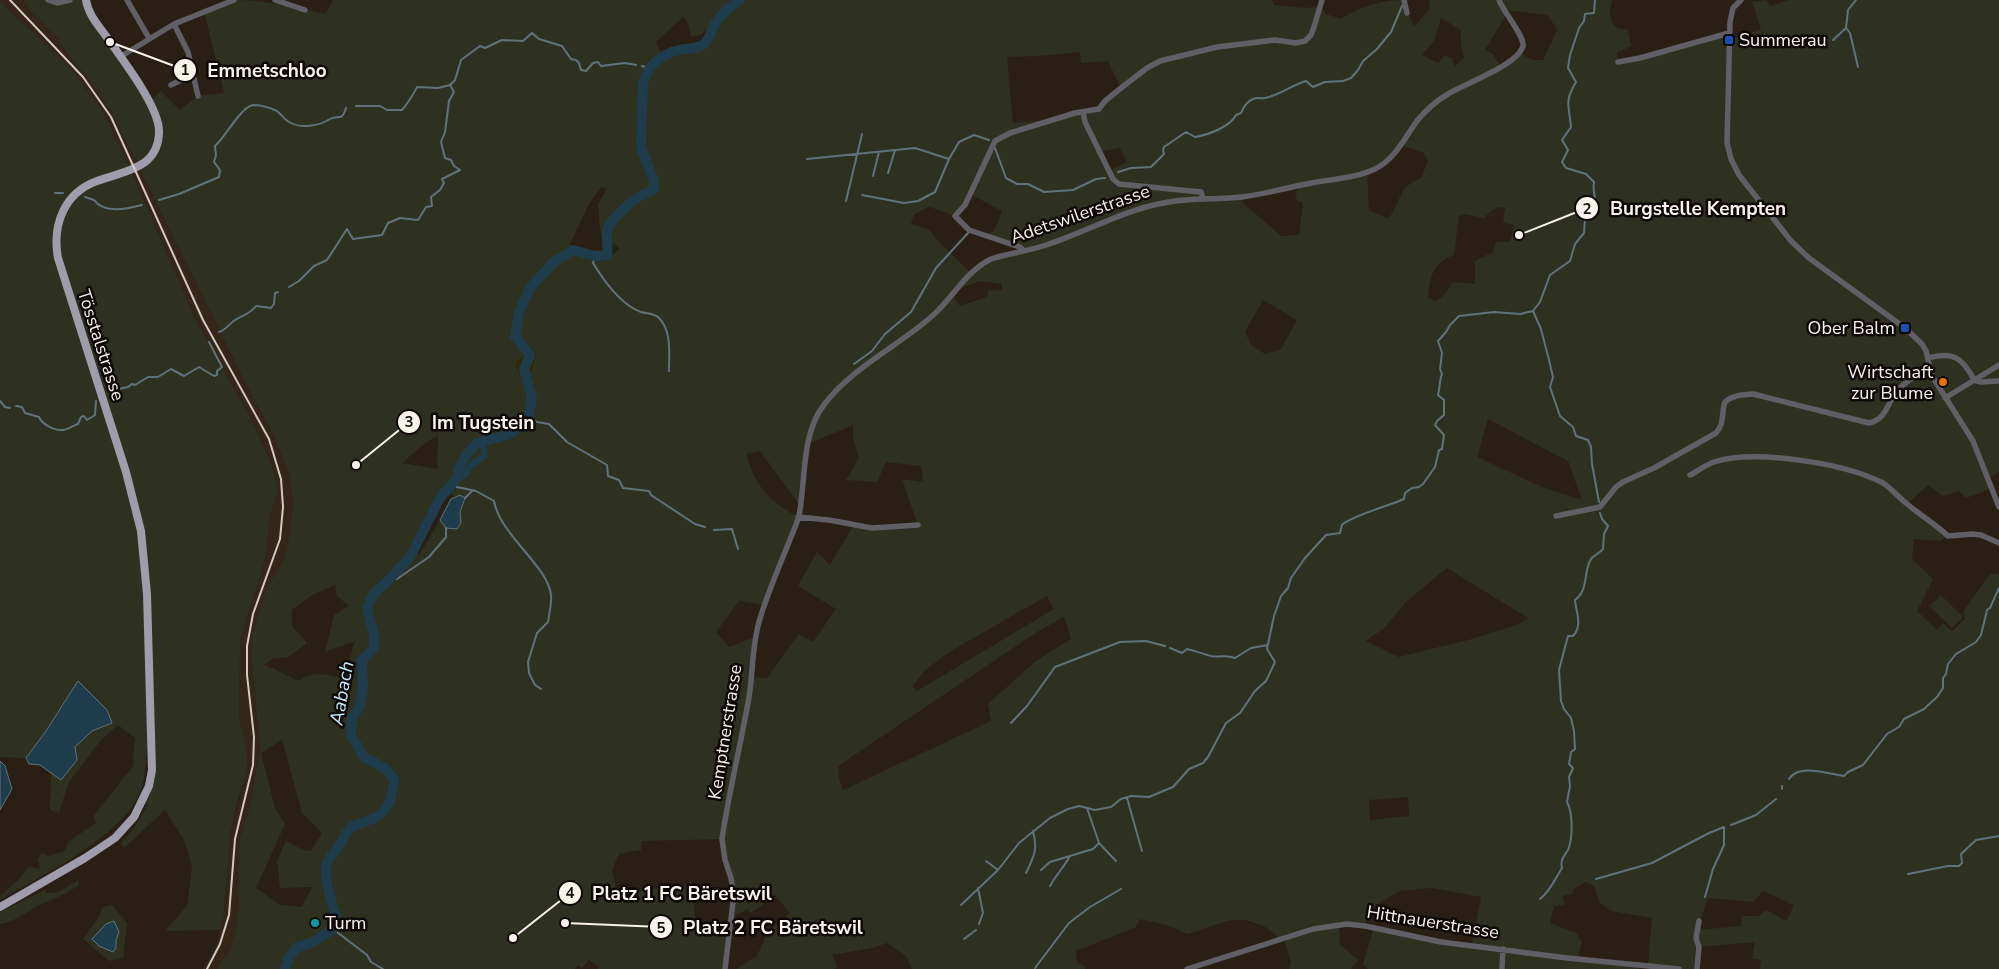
<svg xmlns="http://www.w3.org/2000/svg" width="1999" height="969" viewBox="0 0 1999 969" font-family="'Nunito Sans',sans-serif">
<style>
.built{fill:#352618}
.green{fill:#2e3120;fill-rule:evenodd}
.sand{fill:#302806}
.water{fill:#1e3c4c;stroke:#60737c}
.lines{fill:none;stroke-linecap:round;stroke-linejoin:round}
.stream{stroke:#60737c;stroke-width:2}
.canal{stroke:#1e3c4c;stroke-width:6}
.river{stroke:#1e3c4c;stroke-width:10}
.minor{stroke:#605f66;stroke-width:5.5}
.major{stroke:#9f9dab;stroke-width:8}
.rail{stroke:#d3cbc3;stroke-width:2}
.transit-dot{fill:#1a4fb4;stroke:#0e0906;stroke-width:2}
.food-dot{fill:#e8710a;stroke:#0e0906;stroke-width:2}
.culture-dot{fill:#0f9aa8;stroke:#0e0906;stroke-width:2}
.labels{text-anchor:middle;stroke-width:5;stroke-linejoin:round;paint-order:stroke}
.poi-label{font-size:18px;fill:#faf3ec;stroke:#0e0906;text-anchor:start}
.street-label{font-size:18px;fill:#faf3ec;stroke:#0e0906}
.water-label{font-size:19px;font-style:italic;fill:#c5e8fc;stroke:#0e0906}
.leader{fill:none;stroke:#faf3ec;stroke-width:2}
.callout-dot{fill:#faf3ec;stroke:#0e0906;stroke-width:2}
.mark-label{font-size:15px;text-anchor:middle;font-weight:bold;fill:#111}
.callout-label{font-size:19px;text-anchor:middle;font-weight:bold;fill:#faf3ec;stroke:#0e0906;stroke-width:5;stroke-linejoin:round;paint-order:stroke}
</style>
<rect width="100%" height="100%" fill="#291f15"/>
<path class="built" d="M0 0H23L32 13 55 35 72 60 91 82 111 111 248 388 274 436 290 477 293 501 290 534 283 562 268 585 252 664 260 748 251 802 239 843V904L236 929 230 950 217 969H203L217 945 220 930 224 911 230 834 247 771V750L239 717 240 641 261 573 266 555 269 521 278 490 271 463 250 417 197 323 133 175 103 111 68 65 16 17Z"/>
<path class="green" d="M0 0 16 17 68 65 103 111 133 175 197 323 250 417 271 463 278 490 269 521 266 555 261 573 240 641 239 717 247 750V771L238 799 230 834 224 911 220 930 165 931 187 906 192 866 184 840 165 810 124 848 121 843 134 828 148 805 141 804 152 752 147 747C145 763 146 779 139 795 118 839 42 875 0 900V896L20 878 29 866 40 869 38 859 42 853 48 856 65 851 68 842 96 823 94 815 134 765 133 753 135 738 118 725 101 740 69 782 59 812 50 810 51 773 61 780 77 760 75 747 92 731 78 682 46 731 26 758 0 757Z
M23 0H86L150 102 161 91 180 110 198 96 224 93 204 11C214 8 224 2 234 0 266 0 296 8 326 14L333 0H1272L1274 5 1306 8 1320 6 1326 14 1341 19C1358 7 1383 0 1404 0L1414 27 1430 9 1429 0H1612C1610 8 1608 21 1616 27 1619 29 1625 29 1628 31L1631 46 1617 53 1618 62 1729 33V40L1761 29 1752 2 1766 0 1770 6 1789 0H1999V472L1989 478 1993 488 1966 498 1959 491 1943 496 1928 485 1907 504 1948 536 1940 541 1914 539 1912 559 1933 579 1917 611 1937 630 1943 623 1952 631 1965 619 1964 610 1990 574H1999V969H1760L1761 960 1752 959 1755 942 1699 947 1697 969H1673L1648 965 1652 918 1612 911 1599 902 1594 886 1586 882 1575 888 1572 894 1562 896 1565 904 1554 907 1550 923 1576 933 1582 942 1578 957 1641 964 1639 969H1368L1363 964 1374 927 1472 945 1481 897 1432 888 1399 891 1368 910 1365 926 1339 924 1340 945 1359 960 1351 969H1289L1291 962 1284 939 1279 940C1274 927 1247 918 1234 920 1219 922 1203 930 1188 934L1166 925 1140 919 1136 927 1076 951 1077 963 1085 966V969H912L906 956 887 943 872 948 832 955 838 967 834 969H736L757 956 768 931 790 913 775 895 751 913 747 909 730 919 734 895 722 839 642 841 641 850 619 854 612 870 617 893 688 885 691 878 696 928 728 931 725 969H598V966L589 960 582 968 578 965 575 969H217L230 950 236 929 239 904V843L251 802 260 748 252 664V639L258 614 268 585 283 562 290 534 293 501 290 477 274 436 248 388 111 111 91 82 72 60 55 35 32 13ZM1504 10 1548 15 1557 30 1543 60H1532L1519 53 1501 67 1493 54 1485 50 1506 15ZM683 17 688 23 691 37 700 35 713 24 720 25 708 45 664 59 656 42ZM1441 18 1461 30V44L1464 58 1455 66 1452 58 1444 55 1438 63 1422 55 1434 41ZM1080 52 1081 63 1108 61 1121 88 1092 111 1046 120 1013 123 1007 57 1039 56ZM1401 145 1424 153 1428 161 1421 178 1405 187 1389 219 1369 210 1367 172 1377 168ZM1120 148 1127 162 1109 171 1100 151ZM1299 185 1295 199 1303 203 1299 235 1281 236 1242 202 1241 197ZM601 187 607 189 598 204C600 215 598 225 602 236L620 248 614 254 594 261 575 251 570 244 589 204ZM970 194 1002 211 994 231 986 235 1024 251 982 263 971 273 936 239 930 230 911 224 914 214 930 207 955 216ZM1498 207 1505 208 1503 222 1514 225 1510 242H1496L1493 252 1475 261V284L1453 282 1443 296 1435 301 1428 298C1430 277 1432 263 1454 255L1459 216 1463 214 1484 218 1491 211ZM980 281 1002 284V290L988 291 987 297 960 306 953 296 958 289ZM1263 300 1297 320 1281 349 1265 354 1251 345 1245 332ZM1488 419 1568 461 1582 500 1542 487 1477 457ZM853 425V438L859 458 846 480 877 482 886 462 921 466 923 482 902 479 918 525 853 526 830 565 817 552 798 586 836 609 813 642 799 634 767 678 751 677 755 637 729 647 716 632 739 601 764 605 798 517C769 501 755 486 746 454L760 451 800 506 808 444ZM438 435 437 469 402 463 424 444ZM446 491 464 502 460 512 461 523 440 520 419 555 414 550 436 503ZM1447 568 1528 618 1519 624 1472 639 1399 657 1366 641 1384 628 1407 601ZM335 585 337 596 349 606 334 615 325 652 355 641 344 678C328 675 312 670 299 681 287 676 276 669 264 665L272 659 288 657 307 643 292 626V610L312 595ZM1047 596 1054 609 917 691 913 686 924 671 951 651ZM1064 617 1071 639 1036 661 988 704 991 721 843 790 839 778 838 766 1037 632ZM282 740 302 813 322 833 311 851 303 850 286 841 277 861 280 888 312 887 302 907 280 905 256 888 285 824 275 808 261 753ZM1408 797 1409 816 1370 820 1369 800ZM1763 891 1794 905 1786 921 1766 910 1759 916H1742L1741 926 1697 930 1708 898 1754 902Z
M1941 595 1963 617 1952 628 1929 606Z
M79 880V885C66 894 53 899 40 905 26 912 15 922 0 924V912L45 890 46 893 58 892Z
M112 905 127 923 123 958 109 961 83 939 98 918 103 907Z"/>
<path class="sand" d="M531 347 536 354 532 371 526 378 520 375 516 367 517 360 525 356 526 351 523 349Z"/>
<path class="water" d="M460 495 465 498 460 512 461 523 457 529 446 528 440 520 451 499Z
M78 681 107 710 112 723 92 731 75 747 77 760 61 780 40 765 29 764 26 758 46 731Z
M0 761 5 766 12 789 0 810Z
M114 921 119 932 116 940V948L113 952 99 946 92 939 106 924Z"/>
<g class="lines">
<path class="stream" d="M1847 29 1850 33 1858 67
M1833 40 1846 28 1848 10 1856 0
M642 66 649 68
M356 106H380L387 110H402C405 107 415 92 417 87L438 88 450 85 455 80 461 60 480 46 485 48 502 40 523 41 532 33 539 39 562 46 571 59 576 60 579 63 581 70 586 71 593 63 598 62 601 66 625 63 636 65
M995 148 1006 178 1017 184H1028L1044 192 1073 190 1096 179 1105 178
M807 159 915 148 949 159
M1118 172 1131 168 1151 167 1164 154 1163 151 1164 147 1186 132 1195 137C1208 135 1230 127 1236 115L1241 113C1244 107 1246 102 1253 99 1258 97 1261 99 1265 98 1280 95 1292 85 1306 81L1313 87 1325 82 1343 81 1351 78 1358 70 1363 61 1377 49 1391 32 1402 6
M888 173 895 150
M873 176 879 152
M55 193H63
M862 195 904 203 918 201 935 192 949 159 959 142 974 135 989 140
M85 197 94 200C104 214 127 209 142 205
M159 200 179 194 219 177 220 170 214 162 216 155 215 146C226 136 241 107 253 105 260 105 273 108 278 112 282 115 285 120 289 122 301 129 319 126 330 119 339 114 341 123 346 108
M846 201 862 134
M595 256 593 263C604 281 621 305 641 312 648 314 654 313 659 318 672 331 669 354 669 371
M289 287 299 281 314 266 327 260 347 229 353 239 382 235 388 223 400 218 418 220 426 207 432 206 431 197 440 190 444 183 442 179 460 170 454 166 451 160 445 158 441 142 445 132 449 101 454 92 450 85
M1533 311 1541 329 1549 360 1553 377 1550 387 1560 416 1573 427 1576 436 1588 440 1591 447 1592 464 1599 502
M219 332C226 330 229 324 235 320 243 315 250 314 256 306L271 308 274 304 275 293 278 292
M854 364 872 351 885 334 911 312 936 268 968 233
M109 391 128 387 132 384 135 385 148 377H158L171 369 184 376 199 367 214 376 217 375V371L222 367 209 342
M0 401 5 407 10 408
M16 406 22 407 25 413 39 417C42 424 54 431 63 430 67 430 74 425 78 424L81 417 84 416 87 420 95 415 96 401
M529 416 537 422 549 424 567 442 607 465 608 476 619 480 623 488 649 491 651 495 695 524 705 527
M452 486 476 491 494 501C500 535 548 566 551 595 552 604 549 614 548 622L537 633 528 662 529 673 535 685 541 689
M465 498 472 491
M714 530 732 529 738 549
M389 580 397 579 429 557 446 537V528
M1170 648 1182 653 1187 649C1196 651 1203 654 1211 656 1220 658 1225 654 1235 658L1251 648 1268 645
M1011 723 1027 706 1055 667 1120 642 1146 641 1165 646
M1789 779C1799 763 1828 774 1844 776L1848 772 1863 765 1887 734 1899 727 1904 719 1924 709 1937 697 1943 688V678L1946 674 1948 664 1956 654 1976 642 1981 635 1987 610 1990 608 1999 588
M1782 789V786
M1127 798 1142 851
M1087 808 1099 843 1116 861
M1731 825 1756 815 1776 799
M986 861 998 870
M1041 870 1050 862 1093 849 1099 843
M1026 873C1034 856 1038 850 1033 831
M1908 874 1948 866H1959L1962 863 1961 854 1976 840 1999 836
M1596 879 1652 863 1709 833 1724 827V845L1713 869 1705 897
M1050 886C1056 875 1064 867 1070 856
M978 888 983 913 979 924
M1540 899C1550 892 1556 877 1562 868 1560 860 1564 856 1568 850 1573 838 1573 813 1567 802L1570 786 1569 777 1573 768 1569 764 1571 752 1575 749 1574 731 1571 718 1564 709 1561 701 1559 670 1568 636H1573C1583 626 1576 612 1575 600 1589 590 1583 572 1591 559 1593 556 1600 553 1603 549L1604 534 1608 526 1602 519 1600 513
M961 905 998 870 1019 843 1050 818 1068 809 1079 806 1095 810 1111 807 1121 799 1131 796 1149 797 1173 787 1189 769 1203 763 1208 757 1226 723 1240 713 1255 691 1266 681 1275 662 1267 649 1274 616 1281 596 1288 588 1291 578 1305 558 1326 535 1340 533C1341 530 1341 527 1342 525 1348 517 1394 504 1404 499L1405 493 1412 488 1419 487 1423 484 1435 467 1439 450 1442 449 1444 435 1435 425 1437 421 1444 415V400L1438 395C1440 388 1439 381 1442 374L1440 369 1442 353 1438 341 1446 332 1450 325 1459 316 1494 312 1520 314 1533 311 1540 302 1550 275 1570 261 1575 244 1584 233 1585 218C1604 202 1591 200 1594 182L1586 174 1566 168 1562 162 1568 150 1562 140 1571 127C1569 105 1564 102 1576 82L1568 68 1570 55 1579 28 1584 21 1585 14 1594 13 1595 0
M333 929 367 955 371 962 383 969
M964 939 976 930
M1035 968 1069 923 1090 907 1121 889"/>
<path class="canal" d="M458 477 465 475 470 466 485 455 482 441"/>
<path class="river" d="M285 969 288 959 296 948 313 942 333 929 337 918C333 908 322 872 327 862 330 856 336 852 339 846 343 839 346 832 352 827 359 823 367 822 374 818 391 809 392 796 394 779L386 769 364 757 351 735 352 719 359 707 363 690 362 660 374 648V635L367 609 374 593 389 580 410 557 440 498 458 477 459 469 467 454 477 443 507 435 521 426 529 416 532 398 524 369 530 355 515 336 519 312 530 288 554 262 573 250 595 256 607 255C609 246 605 235 608 227 611 221 629 203 636 199 641 194 648 194 654 189V181L641 147 643 83C647 67 661 54 678 50 687 48 696 50 704 44 710 38 711 31 715 24 720 14 731 7 740 0"/>
<path class="minor" d="M48 0 57 3 70 0
M127 0 149 38
M275 0 305 10
M1404 0 1407 13
M1741 0 1733 8 1730 22 1727 143 1731 159 1739 175 1791 241 1809 258 1905 328 1922 344 1926 351 1932 376 1973 441 1999 507
M174 24 188 52 198 96
M120 57 174 24 234 0
M1618 62 1640 58 1729 33
M171 85 193 74
M1083 112 1085 122 1113 179 1119 184 1201 192 1203 198
M1024 251 1020 247 969 230 955 216 965 205 995 141 1010 133 1075 113 1099 109 1105 101 1121 88 1147 68 1160 61 1217 47 1275 40 1296 43 1305 41 1311 35 1314 27 1322 0
M1928 358C1953 351 1963 358 1974 380L1981 382 1999 381
M1945 398 1999 365
M1690 475C1698 471 1705 465 1714 462 1755 449 1844 463 1883 483 1891 488 1898 497 1906 503 1920 515 1935 524 1948 536L1973 534 1981 535 1999 543
M1556 516 1600 507 1616 487 1623 482 1654 468 1716 433C1725 423 1721 413 1725 402 1733 395 1742 395 1753 394L1869 423C1887 419 1887 403 1897 391 1906 381 1919 373 1931 368
M798 517 829 520 872 528 918 525
M725 969 734 894 731 878 725 860 722 839C729 791 741 744 749 697 753 672 752 647 759 622 766 597 777 572 787 547 791 537 796 526 799 516 806 480 801 436 823 406 851 368 897 347 931 317 952 299 966 271 991 259 1010 253 1030 251 1049 244 1088 231 1122 211 1163 203 1189 197 1215 200 1242 197 1266 194 1289 187 1312 183 1333 179 1356 178 1375 169 1395 159 1404 139 1417 121 1425 111 1436 101 1448 94 1464 84 1518 65 1523 46 1525 37 1503 11 1499 0
M1187 969 1313 929 1347 924 1365 926 1441 942 1567 958 1679 969
M1502 969 1503 949
M1697 969 1699 947 1696 938 1699 921"/>
<path class="major" d="M0 907 85 858 115 838 134 817 149 786 152 770 147 594 141 531 126 472 58 258C52 225 64 193 97 181 124 171 159 169 159 131 159 106 121 58 106 36 98 25 88 14 86 0"/>
<path class="rail" d="M10 0 83 77 111 117 203 320 269 439 281 479 283 507 280 539 253 614 247 646V675L254 737 253 765 235 839 229 915 220 944 207 969"/>
</g>
<g class="transit-dot">
<rect x="1724" y="35" width="10" height="10" rx="2.5"/>
<rect x="1900" y="323" width="10" height="10" rx="2.5"/>
</g>
<circle class="food-dot" cx="1943" cy="382" r="5"/>
<circle class="culture-dot" cx="315" cy="923" r="5"/>
<g class="labels">
<g class="poi-label">
<text x="1739" y="46">Summerau</text>
<text x="1895" y="334" text-anchor="end">Ober Balm</text>
<text x="1933" y="378" text-anchor="end">Wirtschaft<tspan x="1933" dy="21">zur Blume</tspan></text>
<text x="325" y="929">Turm</text>
</g>
<g class="street-label">
<text transform="translate(1080 214) rotate(-19)" y="6">Adetswilerstrasse</text>
<text transform="translate(101 345) rotate(72)" y="6">Tösstalstrasse</text>
<text transform="translate(725 732) rotate(-81)" y="6">Kemptnerstrasse</text>
<text transform="translate(1433 922) rotate(9)" y="6">Hittnauerstrasse</text>
</g>
<g class="water-label">
<text transform="translate(341 693) rotate(-80)" y="7">Aabach</text>
</g>
</g>
<path class="leader" d="M110 42L185 70M1519 235L1587 208M356 465L409 422M513 938L570 893M565 923L661 927"/>
<g class="callout-dot">
<circle cx="110" cy="42" r="5"/>
<circle cx="1519" cy="235" r="5"/>
<circle cx="356" cy="465" r="5"/>
<circle cx="513" cy="938" r="5"/>
<circle cx="565" cy="923" r="5"/>
<circle cx="185" cy="70" r="12"/>
<circle cx="1587" cy="208" r="12"/>
<circle cx="409" cy="422" r="12"/>
<circle cx="570" cy="893" r="12"/>
<circle cx="661" cy="927" r="12"/>
</g>
<g class="mark-label">
<text x="185" y="75">1</text>
<text x="1587" y="214">2</text>
<text x="409" y="427">3</text>
<text x="570" y="898">4</text>
<text x="661" y="933">5</text>
</g>
<g class="callout-label">
<text x="267" y="77">Emmetschloo</text>
<text x="1698" y="215">Burgstelle Kempten</text>
<text x="483" y="429">Im Tugstein</text>
<text x="682" y="900">Platz 1 FC Bäretswil</text>
<text x="773" y="934">Platz 2 FC Bäretswil</text>
</g>
</svg>
